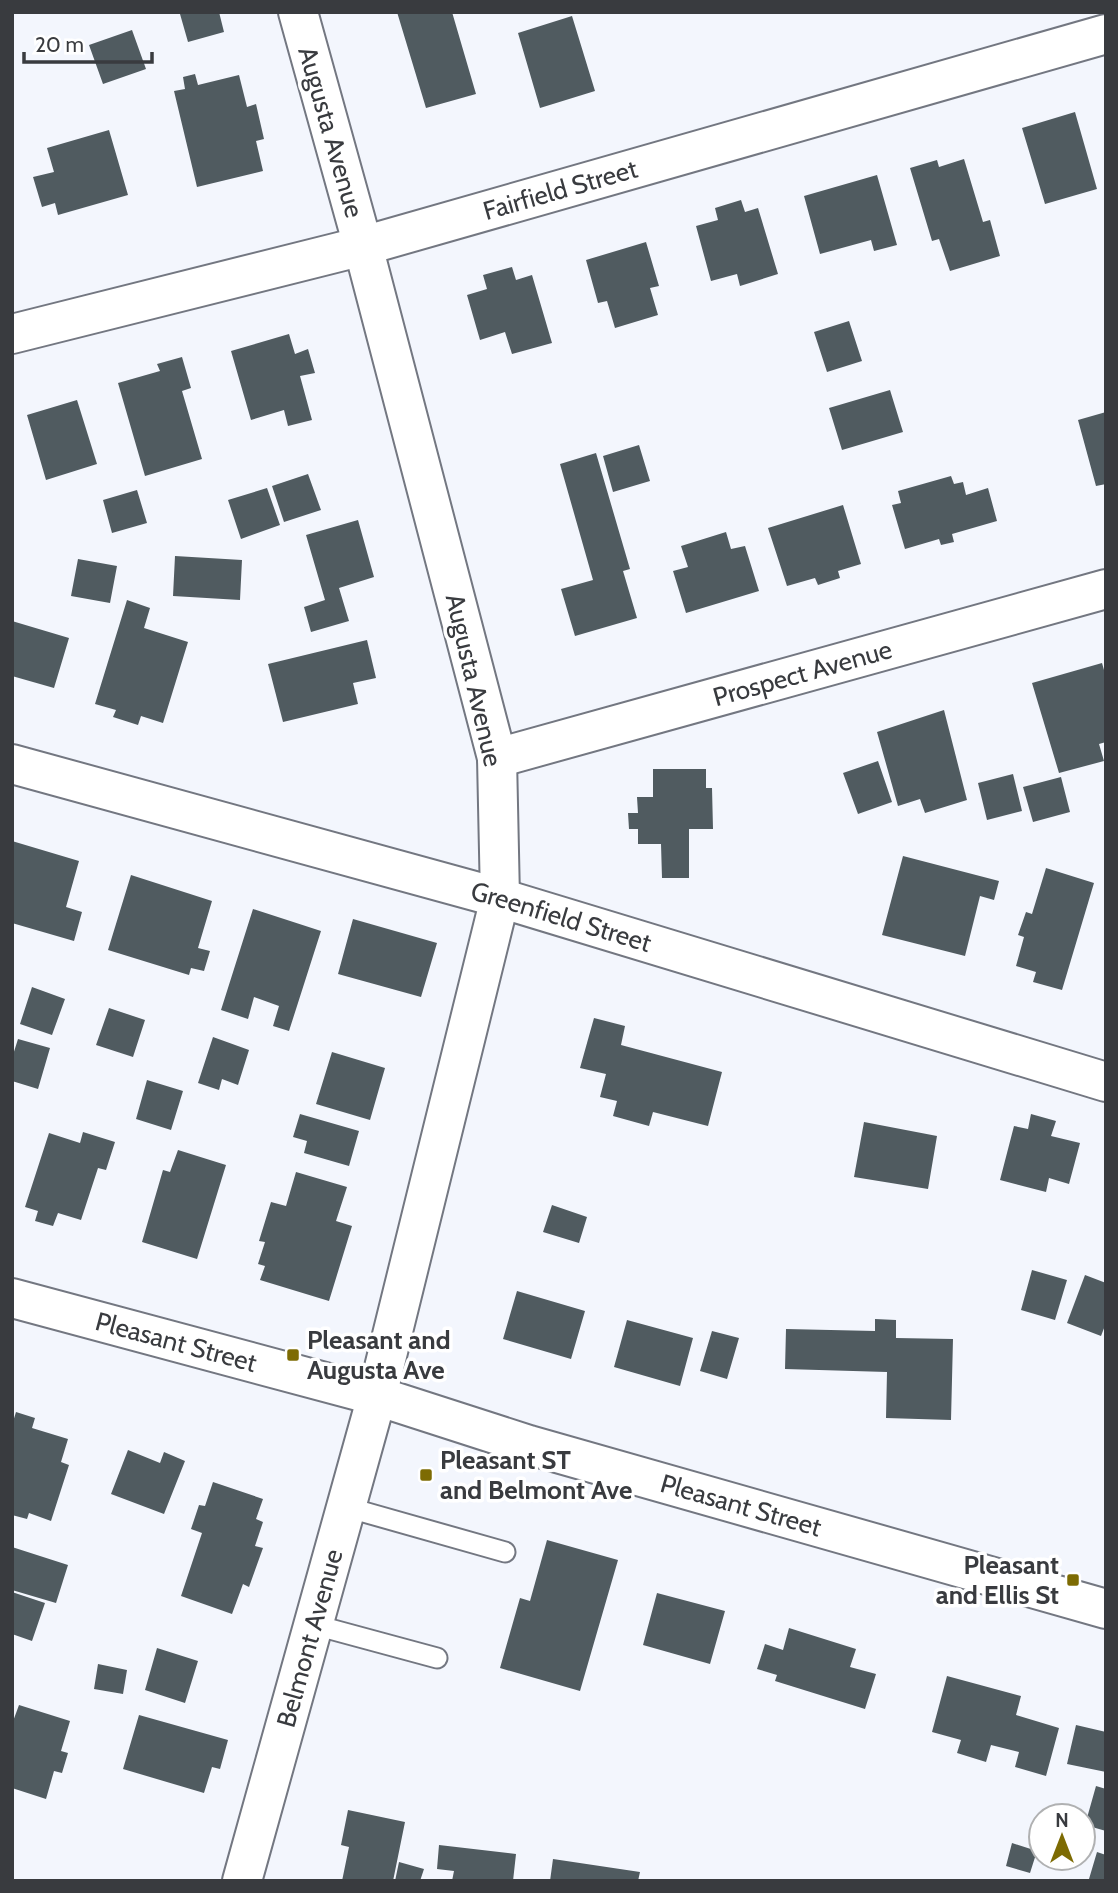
<svg xmlns="http://www.w3.org/2000/svg" width="1118" height="1893" viewBox="0 0 1118 1893" font-family="Cabin,sans-serif">
<style>
.building{fill:#505b60}
.lines{fill:none;stroke-linecap:round;stroke-linejoin:round}
.service-casing{stroke:#737781;stroke-width:23}
.minor-casing{stroke:#737781;stroke-width:42}
.tertiary-casing{stroke:#737781;stroke-width:42}
.secondary-casing{stroke:#737781;stroke-width:42}
.service{stroke:#fff;stroke-width:19}
.minor{stroke:#fff;stroke-width:38}
.tertiary{stroke:#fff;stroke-width:38}
.secondary{stroke:#fff;stroke-width:38}
.poi-dot{fill:#7d6b03;stroke:#fff;stroke-width:2.5}
.labels{text-anchor:middle;stroke-width:7;stroke-linejoin:round;paint-order:stroke}
.street-label{font-size:26px;fill:#393b3f;stroke:#fff}
.poi-label{font-size:26px;font-weight:bold;fill:#393b3f;stroke:#fff;text-anchor:start}
</style>
<rect width="100%" height="100%" fill="#f3f6fd"/>
<path class="building" d="M186 12H219L224 32 188 42 180 14Z
M397 12H452L476 94 426 108Z
M572 16 595 91 540 108 518 33Z
M132 30 146 69 103 84 89 45Z
M195 74 198 85 239 75 247 107 256 104 264 139 256 141 263 171 197 187 174 91 185 89 183 77Z
M1075 112 1097 189 1045 204 1022 128Z
M109 130 128 195 58 215 55 203 42 207 33 177 54 172 47 148Z
M964 159 983 222 990 220 1000 256 950 271 939 239 932 241 910 168 937 160 939 167Z
M877 175 897 245 874 251 871 240 820 254 804 196Z
M741 200 745 212 758 208 778 274 740 286 737 274 711 281 696 226 718 220 715 208Z
M646 242 659 286 650 288 658 315 615 328 607 301 598 303 586 260Z
M512 267 516 280 532 275 552 343 512 354 505 332 480 340 467 295 487 289 483 275Z
M849 321 862 361 827 372 814 332Z
M289 334 295 354 308 349 315 373 300 376 312 420 288 426 284 410 251 420 231 351Z
M182 357 191 388 182 391 202 459 145 476 118 383 160 371 157 364Z
M890 390 903 432 842 450 829 408Z
M77 400 97 464 46 480 27 415Z
M1106 412V484L1096 486 1078 420Z
M639 445 650 481 613 492 603 456Z
M596 453 630 569 623 571 637 618 575 636 561 589 593 580 560 464Z
M308 474 321 510 284 522 272 486Z
M951 476 954 484 963 482 966 495 988 488 997 521 952 534 954 542 941 545 939 539 905 549 892 505 901 503 898 491Z
M267 488 280 525 241 539 228 500Z
M137 490 147 523 112 533 103 500Z
M843 505 861 564 838 571 840 578 818 585 815 578 787 586 768 528Z
M358 520 374 577 339 588 349 621 311 632 304 607 325 600 306 535Z
M726 532 731 549 745 546 759 591 686 613 673 571 688 567 681 546Z
M175 556 242 560 240 600 173 596Z
M78 559 117 566 110 603 71 596Z
M127 600 150 608 144 628 188 642 163 723 141 716 138 725 113 717 116 710 95 704Z
M12 621 69 638 54 688 12 676Z
M367 640 376 678 353 683 358 704 283 722 268 664Z
M1102 663 1106 677V742L1099 744 1104 761 1059 773 1032 683Z
M944 710 967 800 925 813 920 799 898 806 877 732Z
M878 761 892 802 858 814 843 773Z
M653 769H706V788H712L713 829H689V878H662L661 844H638V829H629L628 813H638L637 797H653Z
M1013 774 1022 811 987 820 978 783Z
M1061 777 1070 812 1033 822 1023 787Z
M12 841 79 861 66 907 82 912 74 941 12 923Z
M903 856 999 881 994 900 980 896 965 956 882 935Z
M1046 868 1094 883 1062 990 1033 982 1036 972 1016 966 1024 937 1018 935 1026 912 1032 914Z
M131 875 212 901 198 948 210 951 204 971 191 968 189 975 108 950Z
M253 909 321 931 289 1031 273 1026 279 1006 254 997 248 1019 221 1010Z
M353 919 437 943 421 997 338 974Z
M32 987 65 999 52 1035 20 1024Z
M109 1008 145 1020 133 1057 96 1045Z
M594 1018 625 1026 621 1045 722 1072 708 1126 653 1112 649 1126 613 1116 617 1101 600 1097 606 1074 580 1068Z
M213 1037 249 1050 238 1085 222 1079 219 1090 198 1083Z
M18 1039 50 1048 38 1089 12 1081V1058Z
M332 1052 385 1068 370 1120 316 1104Z
M147 1080 183 1091 171 1130 136 1119Z
M300 1114 359 1131 349 1166 304 1153 307 1141 293 1137Z
M1031 1114 1056 1121 1051 1136 1080 1143 1069 1184 1049 1178 1046 1192 1000 1180 1014 1126 1028 1129Z
M864 1122 937 1136 928 1189 854 1177Z
M83 1132 115 1142 106 1170 98 1168 81 1220 58 1213 53 1226 35 1221 38 1211 25 1207 49 1133 80 1143Z
M178 1150 226 1165 197 1259 142 1242 163 1170 170 1172Z
M296 1172 347 1187 336 1221 352 1226 329 1301 260 1280 265 1266 258 1264 265 1242 259 1241 271 1202 286 1206Z
M552 1205 587 1217 579 1243 543 1232Z
M1032 1270 1067 1280 1055 1320 1021 1310Z
M1085 1275 1106 1283V1323L1101 1336 1067 1323Z
M517 1291 585 1311 571 1359 503 1339Z
M875 1319 896 1320V1338L953 1339 951 1420 886 1418 887 1372 785 1369 786 1329 875 1331Z
M627 1320 693 1338 680 1386 614 1367Z
M712 1331 739 1338 727 1379 700 1371Z
M16 1412 35 1418 32 1428 68 1439 61 1462 69 1465 51 1521 29 1513 27 1519 12 1515V1425Z
M128 1450 160 1463 164 1452 185 1461 164 1514 111 1494Z
M213 1482 263 1499 256 1519 263 1522 255 1546 263 1548 249 1587 243 1584 232 1614 181 1596 202 1533 191 1529 199 1505 205 1506Z
M547 1540 618 1560 580 1691 500 1668 520 1598 530 1601Z
M12 1547 68 1565 56 1603 12 1590Z
M12 1592 45 1603 32 1641 12 1634Z
M657 1593 725 1611 710 1664 643 1645Z
M789 1628 856 1649 850 1667 876 1674 865 1709 775 1681 777 1675 757 1669 765 1644 783 1650Z
M157 1648 198 1661 185 1703 145 1690Z
M98 1664 127 1670 123 1694 94 1689Z
M947 1676 1021 1696 1016 1715 1059 1728 1046 1776 1015 1767 1019 1752 991 1745 986 1762 957 1753 961 1740 932 1732Z
M19 1705 70 1721 61 1751 68 1753 62 1773 54 1771 46 1799 12 1788V1724Z
M139 1715 228 1740 220 1769 212 1767 204 1793 123 1769Z
M1076 1725 1106 1732V1772L1067 1764Z
M1096 1786 1106 1789V1831L1085 1825Z
M348 1810 405 1822 393 1881H342L349 1847 341 1845Z
M1012 1843 1037 1851 1030 1873 1006 1866Z
M439 1845 516 1854 513 1881H452L454 1871 437 1869Z
M1097 1852 1106 1855V1881L1089 1879Z
M553 1859 640 1872 638 1881H550Z
M399 1862 424 1869 420 1881H395Z"/>
<g class="lines">
<g class="service-casing">
<path id="service" d="M346 1507 505 1552
M315 1625 437 1658"/>
</g>
<g class="minor-casing">
<g id="minor">
<path id="s1" d="M12 334 363 246 1106 34"/>
<path id="s2" d="M497 758 1106 589"/>
<path id="s3" d="M12 764 500 898 1106 1082"/>
</g>
</g>
<g class="tertiary-casing">
<g id="tertiary">
<path id="s4" d="M242 1881 377 1396 500 898 497 758 363 246 298 12"/>
</g>
</g>
<g class="secondary-casing">
<g id="secondary">
<path id="s5" d="M12 1298 377 1396 529 1445 1106 1609"/>
</g>
</g>
<use href="#service" class="service"/>
<use href="#minor" class="minor"/>
<use href="#tertiary" class="tertiary"/>
<use href="#secondary" class="secondary"/>
</g>
<g class="poi-dot">
<rect x="286" y="1348" width="14" height="14" rx="3.5"/>
<rect x="419" y="1468" width="14" height="14" rx="3.5"/>
<rect x="1066" y="1573" width="14" height="14" rx="3.5"/>
</g>
<g class="labels">
<g class="street-label">
<text transform="translate(331 132) rotate(74)" y="9">Augusta Avenue</text>
<text dy="9" stroke="none"><textPath href="#s1" startOffset="567">Fairfield Street</textPath></text>
<text dy="9" stroke="none"><textPath href="#s2" startOffset="317">Prospect Avenue</textPath></text>
<text transform="translate(474 680) rotate(77)" y="9">Augusta Avenue</text>
<text dy="9" stroke="none"><textPath href="#s3" startOffset="570">Greenfield Street</textPath></text>
<text dy="9" stroke="none"><textPath href="#s5" startOffset="170">Pleasant Street</textPath></text>
<text dy="9" stroke="none"><textPath href="#s5" startOffset="758">Pleasant Street</textPath></text>
<text dy="9" stroke="none"><textPath href="#s4" startOffset="252">Belmont Avenue</textPath></text>
</g>
<g class="poi-label">
<text x="307" y="1349">Pleasant and<tspan x="307" dy="30">Augusta Ave</tspan></text>
<text x="440" y="1469">Pleasant ST<tspan x="440" dy="30">and Belmont Ave</tspan></text>
<text x="1059" y="1574" text-anchor="end">Pleasant<tspan x="1059" dy="30">and Ellis St</tspan></text>
</g>
</g>
<rect width="1118" height="1893" fill="none" stroke="#393b3f" stroke-width="28"/>
<g transform="translate(1062 1837)"><circle r="33" fill="#ffffff" stroke="#b0b1b2" stroke-width="2"/>
<path d="M0-5L12 26L0 18L-12 26Z" fill="#7d6b03"/>
<text y="-10" font-size="19" font-weight="bold" text-anchor="middle" fill="#393b3f">N</text>
</g>
<path d="M24 52v10h128v-10" fill="none" stroke="#393b3f" stroke-width="3.5"/>
<text x="35" y="52" font-size="21" fill="#393b3f" stroke="#ffffff" stroke-width="5" paint-order="stroke">20 m</text>
</svg>
